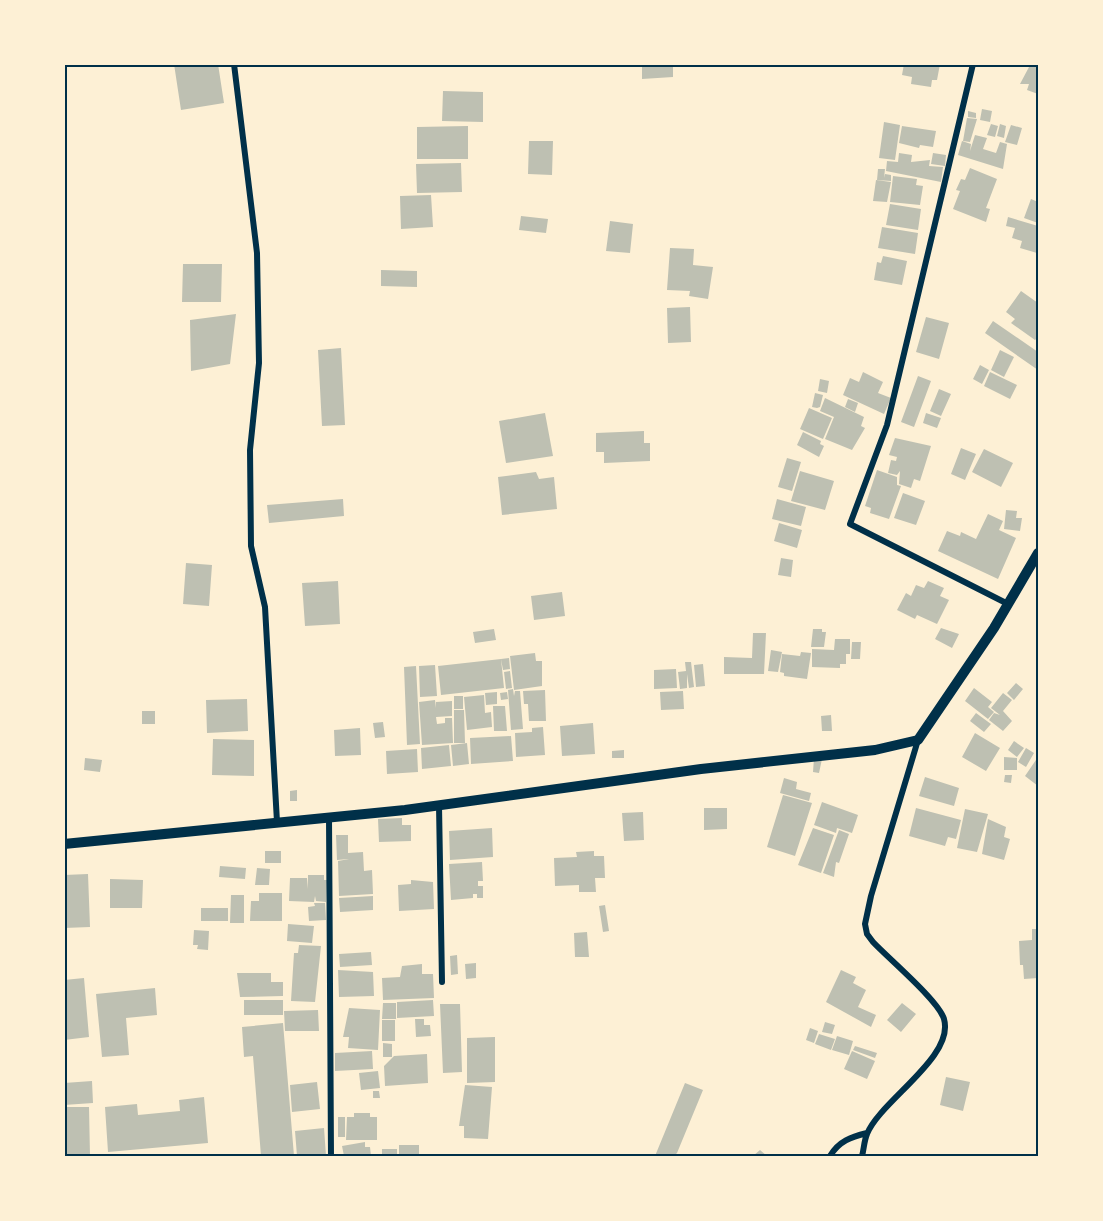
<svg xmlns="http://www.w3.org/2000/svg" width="1103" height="1221" viewBox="0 0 1103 1221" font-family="'Golos Text',sans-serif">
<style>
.building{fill:#bec0b2}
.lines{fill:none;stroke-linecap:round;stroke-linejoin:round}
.minor{stroke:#003049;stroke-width:6}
.tertiary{stroke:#003049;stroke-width:10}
.neatline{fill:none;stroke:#003049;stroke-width:2}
</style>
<rect width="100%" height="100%" fill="#fdf0d5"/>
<path class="building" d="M174 64H218L224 103 181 110Z
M642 64H673V77L642 79Z
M904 64H940L937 80H932L931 87 911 84 912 77 902 75Z
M1025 64H1038V94L1027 90 1029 84H1020L1029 67Z
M443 91 483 92V122L442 121Z
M982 109 992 111 990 122 980 120Z
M968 111 976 113V118L968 117Z
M967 118 977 119 970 142 963 141Z
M884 122 900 125 895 160 879 158Z
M991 124 998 126 995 137 987 135Z
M1000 124 1006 126 1004 138 997 136Z
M1011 125 1022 128 1017 145 1005 142Z
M468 126V159H417V127Z
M902 126 936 131 933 147 920 145 919 148 899 143Z
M975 135 987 138 983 149 996 153 1000 142 1007 144 1003 169 958 155 962 141 971 144 970 151Z
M529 141H553L552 175 528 174Z
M899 153 912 155 911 162 930 160 929 166 943 167 941 182 886 171 887 161 898 162Z
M933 153 946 155 945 166 931 164Z
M461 163 462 192 417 193 416 164Z
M970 168 997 179 986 208 990 209 986 222 953 209 960 191 956 190 961 179 965 180Z
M878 169H885L884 178 885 174 891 175V181L877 180Z
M893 176 917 179 916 185 923 186 920 205 890 202Z
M876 180 891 182 887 202 873 201Z
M431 195 433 227 401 229 400 196Z
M1031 199 1038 202V223L1024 218Z
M890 204 921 209 918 230 886 225Z
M521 216 548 219 546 233 519 230Z
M1008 217 1038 226 1037 253 1020 248 1022 241 1012 238 1015 228 1006 226Z
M610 221 633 224 630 253 606 251Z
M882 227 918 233 915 254 878 248Z
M670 248 694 249 693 265 713 267 708 299 689 296 690 291 667 290Z
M883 256 907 261 902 285 874 280 877 262 881 263Z
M183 264H222L221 302H182Z
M381 270 417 271V287L381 286Z
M1021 291 1038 303V337L1035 340 1011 323 1015 319 1006 312Z
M690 307 691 342 668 343 667 308Z
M236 314 230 364 191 371 190 320Z
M926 317 949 323 939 359 916 352Z
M993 321 1038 352V370L985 333Z
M341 348 345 425 322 426 318 350Z
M1000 350 1014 357 1004 377 991 370Z
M980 365 989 370 982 384 973 379Z
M863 372 883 382 878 393 891 398 884 414 843 395 850 378 859 382Z
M990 372 1017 385 1010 399 984 386Z
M918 376 931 381 914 427 901 422Z
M820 379 829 381 827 393 818 391Z
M939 389 951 394 941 416 930 411Z
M815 393 823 395 820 407 817 408 812 407Z
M825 398 864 417 861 426 865 428 852 450 825 439 834 417 820 411Z
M848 399 858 403 855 412 845 407Z
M809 408 832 418 823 439 800 429Z
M545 413 553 456 506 463 499 421Z
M926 413 941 418 937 428 923 423Z
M644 431V443H650V461L604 463V452H596V433Z
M803 432 821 441 820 444 824 446 819 457 797 445Z
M895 438 931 446 920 481 914 479 911 488 899 484 900 471 897 475 888 473 891 460 896 461 897 457 889 455Z
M961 448 976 454 965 480 951 474Z
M984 449 1013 463 1001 487 972 472Z
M787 458 801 462 792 491 778 487Z
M877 470 897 477V485L901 486 889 519 870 513 871 508 865 506Z
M800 471 834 481 825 510 791 501Z
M536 472 539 479 554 477 557 509 502 515 498 477Z
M903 493 925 501 916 525 894 518Z
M343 499 344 516 269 523 267 505Z
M777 499 806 507 801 526 772 519Z
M1006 510 1017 511 1016 518H1022L1020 531 1004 529Z
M988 514 1003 521 999 530 1016 538 998 579 938 551 947 531 960 536 961 532 976 539Z
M779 523 802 530 797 548 774 541Z
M781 558 793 560 791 577 778 575Z
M186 563 212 565 209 606 183 604Z
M338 581 340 624 305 626 302 583Z
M928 581 944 588 940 596 949 600 937 624 917 615 915 619 897 610 906 593 911 596 916 585 924 588Z
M562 592 565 616 534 620 531 596Z
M941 628 959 634 952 648 935 639Z
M494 629 496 640 475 643 473 632Z
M813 629H822V632H826L824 647H811Z
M753 633H766L764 674H724V657L752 658Z
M835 639H850V654H846V664H840V668L812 667V649L834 650Z
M852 642H861L860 659H851Z
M771 650 782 652 778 672 768 671Z
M801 652 811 653 807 679 784 676V673L780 672 782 654 800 656Z
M535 653 536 661H542V686L514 690 510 656Z
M509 658 510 669 503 670 501 659Z
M501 659 504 688 441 695 438 666Z
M685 662H691L694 687 689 688 687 674V688L680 689 678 672 686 671Z
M703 664 705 686 696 687 694 665Z
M435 665 437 696 420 697 419 666Z
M416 666 420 744 407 745 404 667Z
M676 669 677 688 654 689V670Z
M510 671 512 688 506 689 504 672Z
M1016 683 1023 689 1014 700 1007 693Z
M974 688 992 702 988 707 994 712 988 719 965 701Z
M513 689 514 696 515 691H520L523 729 511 730 508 690Z
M545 690 546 721H529L528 704H524L523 691Z
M683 691 684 709 661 710 660 692Z
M497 692V704L486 705 485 693Z
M507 692 508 699 501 700 500 693Z
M1003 693 1012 700 1003 711 1012 721 1003 731 989 720 994 713 1000 715 991 708Z
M484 695 485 713 491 712 492 727 467 730 464 697Z
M454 696H463V709H454Z
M247 699 248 731 207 733 206 700Z
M435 700 436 708V702L452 701V716L436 717 437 724 445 723V718H452L453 743 422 745 419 702Z
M493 706H505L507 731H494Z
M454 710H464L465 743H454Z
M142 711H155V724H142Z
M976 713 991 724 984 732 970 721Z
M831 715 832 731H822L821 716Z
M383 722 385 737 375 738 373 723Z
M593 723 595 754 562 756 560 726Z
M543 727 545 755 516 757 515 733 532 732V728Z
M360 728 361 755 335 756 334 730Z
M975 733 1000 748 986 771 962 757Z
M511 736 513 761 471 764 470 738Z
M213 739 254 740V776L212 775Z
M1014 741 1024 748 1017 757 1008 750Z
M467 743 469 764 453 766 451 745Z
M449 745 451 766 422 769 421 748Z
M1026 748 1034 753 1026 767 1018 762Z
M417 749 418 772 387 774 386 751Z
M624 750V758H612V751Z
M1004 757 1017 758V770H1004Z
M1038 757V786L1025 776Z
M85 758 102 760 100 772 84 770Z
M814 758 822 759 819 773 813 772Z
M1005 775H1012L1011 783 1004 782Z
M925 777 959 788 954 806 919 796Z
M784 778 797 782 796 789 811 793 809 801 780 793Z
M297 790V801H290V791Z
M783 795 812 803 795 856 767 847Z
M822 802 858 815 852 833 837 828 836 833 814 825Z
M704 808H727V829L704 830Z
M916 808 961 820 956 839 948 837 945 846 909 836Z
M965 809 988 814 977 852 957 848Z
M643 812 644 840 624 841 622 813Z
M402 818V825H411V841L379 842 378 819Z
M988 819 1006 827 1004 837 1010 839 1004 860 982 854Z
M492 828 493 857 450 860 449 831Z
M813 828 834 835 821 873 798 865Z
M839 830 849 834 839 863 836 862 834 877 823 873Z
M336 835H348V853L363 852 364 871 372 870 373 894 339 896 338 861 349 859 337 860Z
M265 851H281V863H265Z
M594 851V856H604L605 878H595L596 892H579V885L555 886 554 858 577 857 576 852Z
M482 862 483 881H478V886H483V898H477V894H473V898L451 900 449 864Z
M220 866 246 868 245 879 219 877Z
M257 868 270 869 269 885H255Z
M88 874 90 927 64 928V875Z
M308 875H324V880H327L326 902 316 901 315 896 314 902 289 901 290 878H307L308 889Z
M110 879 143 880 142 908H110Z
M411 880 433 882 434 909 399 911 398 885 411 884Z
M259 893H282V921H250L251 901H259Z
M231 895H244V923H230Z
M373 896V910L340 912 339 898Z
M314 903H325L326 920 309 921 308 907 315 906Z
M605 905 609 931 603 932 599 906Z
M201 908H228V921H201Z
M288 924 314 926 312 943 287 941Z
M1032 929H1038V978L1024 979 1023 965H1020L1019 941 1032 940Z
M194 930 209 931 208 950 197 949 198 945H193Z
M587 932 589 957H575L574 933Z
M299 945 321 946 315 1002 291 1001 294 953H298Z
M371 952 372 965 340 967 339 954Z
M457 955 458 974 451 975 450 956Z
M476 963V978L466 979 465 964Z
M422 964V974H433L434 998 383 1000 382 978 400 977 402 966Z
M338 970 373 972 374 996 339 997Z
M841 970 856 977 853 983 866 990 858 1007 876 1015 871 1027 826 1002Z
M237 973H271V982H283V996L240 997Z
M84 978 89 1037 64 1040V980Z
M155 988 157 1015 126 1018 129 1055 102 1057 96 994Z
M244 1000H283V1015H244Z
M433 1000 434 1016 397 1018V1002Z
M383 1003H396V1019H382Z
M902 1003 916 1014 901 1032 887 1020Z
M440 1004H460L462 1072 443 1073Z
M349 1008 380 1010 378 1050 348 1048 349 1037H343Z
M318 1010 319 1031H285L284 1011Z
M415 1019H424V1025H430L431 1036 416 1037Z
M382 1020H395V1041H382Z
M825 1022 835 1025 832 1034 822 1032Z
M283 1023 294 1156H261L253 1056 244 1057 242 1027Z
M810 1028 818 1031 814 1043 806 1040Z
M819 1034 835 1039 831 1050 815 1044Z
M837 1036 853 1041 849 1055 832 1050Z
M495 1037V1082L467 1083V1038Z
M383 1043 392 1044V1057H383Z
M855 1046 877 1053 875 1058 853 1050Z
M372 1051 373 1069 335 1071V1053Z
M852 1051 875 1061 867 1079 844 1069Z
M427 1054 428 1083 385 1086 384 1066 394 1056Z
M378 1071 380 1088 361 1090 359 1073Z
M946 1077 970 1082 963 1111 940 1105Z
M92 1081 93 1103 64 1105V1083Z
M317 1082 320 1109 292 1112 290 1085Z
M685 1083 703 1090 677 1153 674 1156H655Z
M465 1085 492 1087 488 1139 464 1138V1126H459Z
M373 1091H379L380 1098H373Z
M204 1097 208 1143 108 1152 105 1107 137 1104 138 1115 180 1111 179 1100Z
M64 1107H89L90 1156H64Z
M354 1113H370V1117H377V1140H346L347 1117H354Z
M338 1117H345V1137H338Z
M324 1128 326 1156H297L295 1131Z
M365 1142V1147H370L371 1156H344L342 1146Z
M399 1145H419V1156H399Z
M382 1149H397V1156H382Z
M760 1150 767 1156H753Z"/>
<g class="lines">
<path class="minor" d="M234 64 257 253 259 363 250 450 251 546 265 607 277 822
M973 64 887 425 850 524 1008 604
M439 805 442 982
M329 816 331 1156
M830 1156C839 1141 851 1137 867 1133
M862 1156C864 1149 864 1141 867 1134 880 1101 955 1057 944 1019 939 1001 888 958 873 942L867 934 865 924 871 896 918 740"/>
<path class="tertiary" d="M64 844 405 810 701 769 875 750 918 740 994 628 1038 553"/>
</g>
<rect width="1103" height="1221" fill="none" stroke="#fdf0d5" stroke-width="132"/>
<rect x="66" y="66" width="971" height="1089" class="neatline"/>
</svg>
